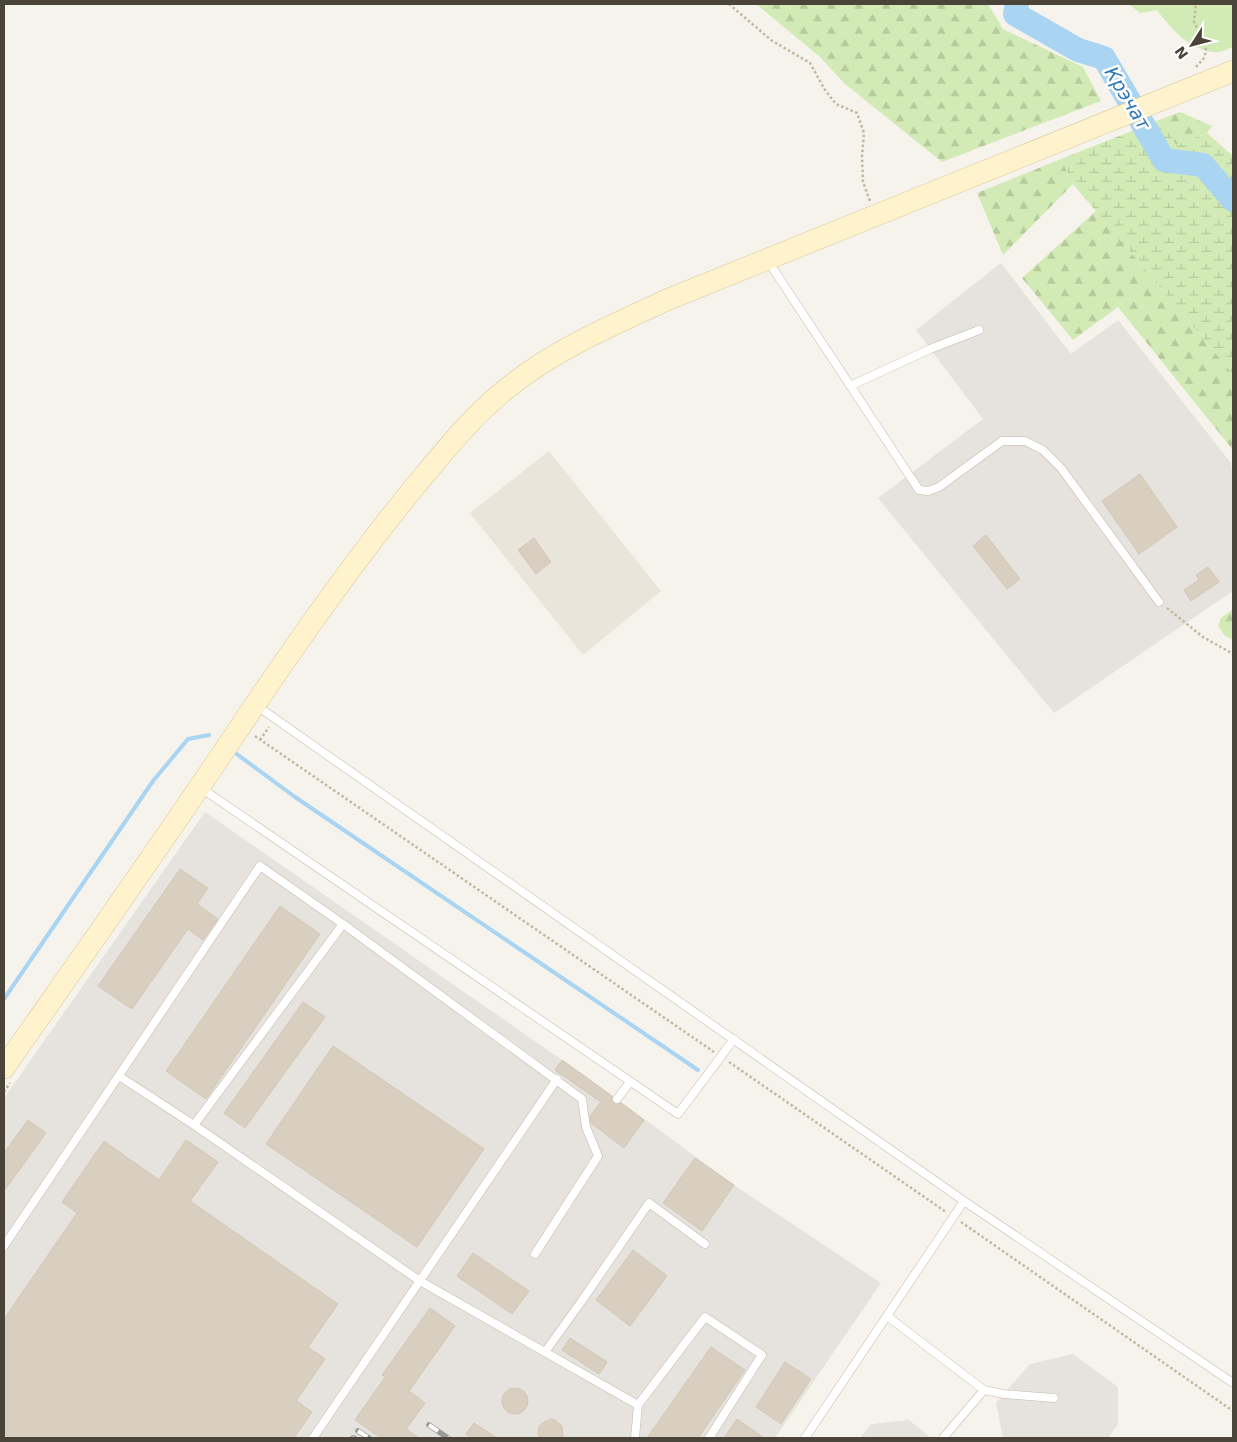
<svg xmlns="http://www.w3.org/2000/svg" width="1237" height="1442" viewBox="0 0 1237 1442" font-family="'DejaVu Sans',sans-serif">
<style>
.residential{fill:#eae5da}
.industrial{fill:#e6e2dd}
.green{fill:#d2eab5}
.forest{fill:url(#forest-firs)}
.wetland{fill:url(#wetland-marsh)}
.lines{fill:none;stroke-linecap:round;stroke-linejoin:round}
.stream{stroke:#a9d4f2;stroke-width:4}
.river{stroke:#a9d4f2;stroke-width:24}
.building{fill:#d8cfc1;stroke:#d3c7b4}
.lane-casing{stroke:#c2bbae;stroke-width:9}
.secondary-casing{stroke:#d6c79b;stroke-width:22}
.path{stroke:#c4b79f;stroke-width:2.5;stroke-dasharray:2.5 2.5;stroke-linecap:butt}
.lane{stroke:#fff;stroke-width:8}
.secondary{stroke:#fff3cd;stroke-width:21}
.rail-casing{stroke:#9a9a9a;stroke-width:5.5}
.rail{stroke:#fff;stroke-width:4;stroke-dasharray:11;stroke-linecap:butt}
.labels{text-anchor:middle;stroke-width:5;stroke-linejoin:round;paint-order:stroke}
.water-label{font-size:19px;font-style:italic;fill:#2e7ab2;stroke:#fff}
</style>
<defs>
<pattern id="forest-firs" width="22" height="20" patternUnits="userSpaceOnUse" patternTransform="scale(1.25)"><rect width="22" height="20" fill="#d2eab5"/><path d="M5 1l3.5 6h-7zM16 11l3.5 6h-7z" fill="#b6ca9c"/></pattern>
<pattern id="wetland-marsh" width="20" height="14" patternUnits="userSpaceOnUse" patternTransform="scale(1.25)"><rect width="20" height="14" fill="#d2eab5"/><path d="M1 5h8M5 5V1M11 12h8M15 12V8" fill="none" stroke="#b6ca9c"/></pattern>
</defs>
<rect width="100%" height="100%" fill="#f6f3ec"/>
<path class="residential" d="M549 451 661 591 583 655 470 513Z"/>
<path class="industrial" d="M1001 263 1071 354 1118 320 1231 463 1233 479V591L1054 713 878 498 983 419 916 330Z
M205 812 598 1085 734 1185 881 1283 775 1438H4V1098Z
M1073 1354 1118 1387V1424L1108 1438H1003L996 1403 1030 1364Z
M909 1420 931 1438H860L871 1424Z"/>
<path class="green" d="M1129 4H1233V47C1228 49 1220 53 1214 52 1190 50 1171 29 1157 10L1140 13Z"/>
<path class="forest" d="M756 4H988L1003 29 1083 67 1101 101 942 162 844 83 819 56Z
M1180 112 1212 126 1207 133 1176 145 1162 119Z
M1061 159 1073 184 1003 255 977 193Z
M1096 211 1233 374V450L1118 307 1073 340 1022 278Z
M1233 609V640L1225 636 1218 626 1221 618Z"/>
<path class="wetland" d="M1162 119 1176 145 1207 133 1233 156V374L1073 184 1061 159Z"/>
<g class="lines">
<path class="stream" d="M234 752 295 797 698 1070
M4 999 153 781 188 739 209 735"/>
<path class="river" d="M1017 4 1015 14 1078 50 1104 58 1164 160 1203 165 1233 200"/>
</g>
<path class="building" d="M1140 474 1177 527 1139 554 1102 501Z
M986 535 1020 579 1007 589 973 546Z
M534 538 551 562 536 574 518 550Z
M1208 567 1219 582 1191 601 1184 590 1199 580 1196 575Z
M180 869 208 888 197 904 218 919 203 940 188 929 132 1009 98 986Z
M280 906 320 934 206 1099 166 1071Z
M303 1002 325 1017 245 1128 224 1113Z
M333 1046 484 1149 417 1247 266 1144Z
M562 1060 612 1096V1101L614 1104H619L621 1103 644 1120 624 1148 591 1123 590 1116 601 1102 555 1070Z
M28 1120 46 1133 4 1191V1153Z
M186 1140 218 1162 190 1201 338 1304 308 1347 325 1359 296 1401 312 1412 294 1438H4V1319L77 1213 62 1202 104 1141 159 1180Z
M695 1158 734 1185 702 1231 663 1203Z
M633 1250 667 1276 630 1326 596 1300Z
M473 1253 529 1291 512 1314 457 1276Z
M430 1308 455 1326 409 1391 425 1403 406 1429 419 1438H381L355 1420 385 1377 382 1375Z
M570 1338 607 1362 599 1374 562 1350Z
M711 1347 745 1370 698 1438H647Z
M785 1362 811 1379 781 1424 756 1407Z
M502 1401a13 13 0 1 1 26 0a13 13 0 1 1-26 0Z
M551 1419 555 1420 562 1426 563 1438H540L538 1433 539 1427 542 1423Z
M737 1419 764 1438H724Z
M474 1423 497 1438H472L466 1434Z"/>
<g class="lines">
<g class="lane-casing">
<path id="lane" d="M768 261 919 490 928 491 939 487 1002 441H1025L1043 450 1061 468 1159 602
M850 386 930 349 979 330
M257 706 964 1201 1233 1383
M201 788 678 1114 734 1039
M119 1076 194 1125 420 1281 638 1405 635 1438
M617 1099 630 1082
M194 1125 343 924
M4 1246 260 866 343 924 582 1099 586 1127 598 1156 535 1254
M887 1316 984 1390 1004 1394 1054 1398
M545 1352 581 1302 649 1203 705 1244
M638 1405 705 1317 762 1355 709 1438
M313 1438 557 1079
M805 1438 964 1201
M943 1438 984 1390"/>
</g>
<g class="secondary-casing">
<path id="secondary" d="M4 1068C81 958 159 848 234 736 292 649 351 564 417 484 446 449 474 414 510 386 556 349 615 324 669 299L1233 71"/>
</g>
<path class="path" d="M729 4 771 40 810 63 825 90 836 104 857 113 864 133 862 156 863 182 870 201
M1196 67 1204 58 1206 51 1205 42 1194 22 1196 4
M1167 608 1203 637 1233 654
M255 736 714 1052
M260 740 269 727
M729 1062 946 1212
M4 1092 10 1083
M961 1222 1233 1411"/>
<use href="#lane" class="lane"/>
<use href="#secondary" class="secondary"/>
<g class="rail-casing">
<path id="rail" d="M429 1425 448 1438
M358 1431 369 1438
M353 1438H354"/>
</g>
<use href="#rail" class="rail"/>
</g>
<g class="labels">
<g class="water-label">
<text transform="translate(1128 98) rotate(59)" y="7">Крэчат</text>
</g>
</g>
<rect width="1237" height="1442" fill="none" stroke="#4b4439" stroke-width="10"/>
<g transform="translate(1192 45) rotate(234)" stroke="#ffffff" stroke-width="4" paint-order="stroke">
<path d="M0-4L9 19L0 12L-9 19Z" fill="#4b4439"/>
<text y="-8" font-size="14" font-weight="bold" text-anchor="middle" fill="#4b4439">N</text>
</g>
</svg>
